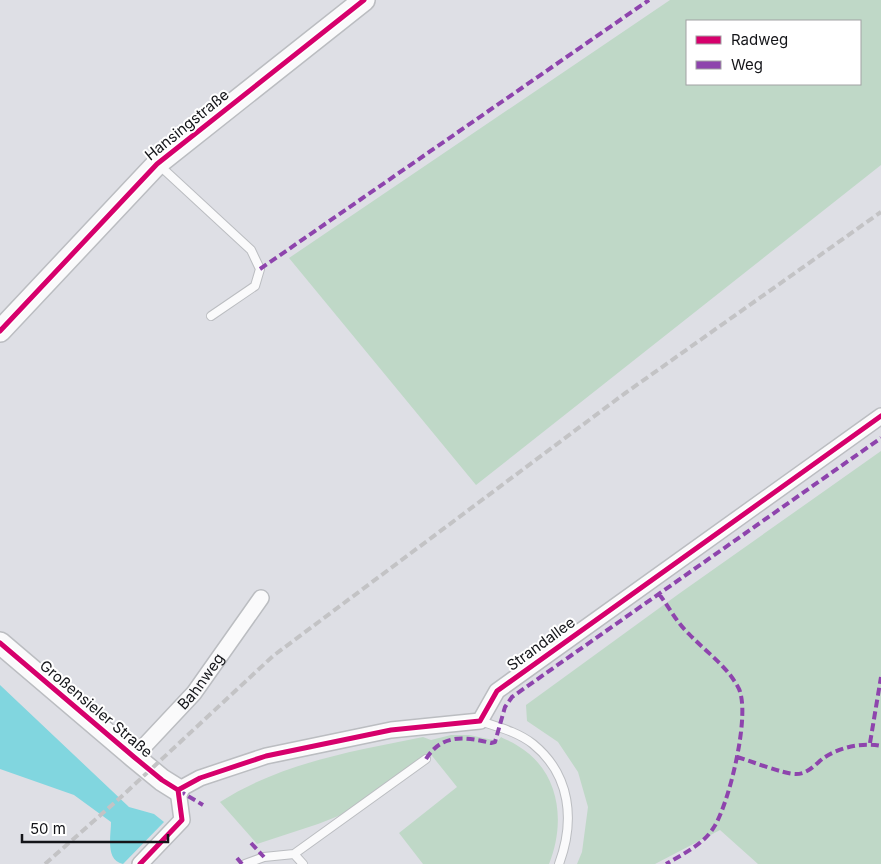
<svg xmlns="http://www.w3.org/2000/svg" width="881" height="864" viewBox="0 0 881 864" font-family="Inter,sans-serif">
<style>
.green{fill:#bfd8c7;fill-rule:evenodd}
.water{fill:#81d6df}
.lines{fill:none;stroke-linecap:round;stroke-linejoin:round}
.lane-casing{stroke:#bbbdc1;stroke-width:10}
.street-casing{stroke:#bbbdc1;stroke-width:18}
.secondary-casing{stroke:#bbbdc1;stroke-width:24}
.lane{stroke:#fafafb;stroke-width:8}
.street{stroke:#fafafb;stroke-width:15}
.secondary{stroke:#fafafb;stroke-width:21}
.rail{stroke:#c3c3c5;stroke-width:4;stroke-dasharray:8 4;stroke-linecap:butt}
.quiet{stroke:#8e44ad;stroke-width:4;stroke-dasharray:8 4;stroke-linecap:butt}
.cycleway-casing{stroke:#fff;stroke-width:8}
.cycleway{stroke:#d6006c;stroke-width:5}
.labels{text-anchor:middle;stroke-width:4;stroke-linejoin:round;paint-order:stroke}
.street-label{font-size:15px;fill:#141519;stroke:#fff}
</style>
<rect width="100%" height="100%" fill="#dedfe5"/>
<path class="green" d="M670 0H881V165L476 485 289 258ZM687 21H860V84H687Z
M881 451V864H758L720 830 655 864H577L582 852 588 807 578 772 558 742 527 721 526 705 680 593Z
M451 735H469L498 741 501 737C506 740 513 742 518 746 560 771 566 822 549 864H423L399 833 457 787 429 752 346 813 318 824 257 844 220 802C281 763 353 751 423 737L431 740Z"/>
<path class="water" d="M0 685 129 807 154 814 164 822 123 864C105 860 111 836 111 822L74 795 0 769Z"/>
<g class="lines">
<g class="lane-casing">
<path id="lane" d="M159 165 251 250 260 269 255 286 211 316
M480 721C498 727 518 732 533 744 571 775 575 821 559 864
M294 854 426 759
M245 864 264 857 294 854 303 864"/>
</g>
<g class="street-casing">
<g id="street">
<path id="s1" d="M134 757 194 693 261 598"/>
<path d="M140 864 182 820 178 790 200 778 266 756 391 730 480 721 497 691 881 416"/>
</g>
</g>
<g class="secondary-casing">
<path id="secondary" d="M0 331 157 164 364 0
M0 643 134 757 162 780 178 790"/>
</g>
<use href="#lane" class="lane"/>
<use href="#street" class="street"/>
<use href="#secondary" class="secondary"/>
<path class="rail" d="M45 864 121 797 273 656 624 394 881 212"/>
<path class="quiet" d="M260 269 649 0
M659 594C669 607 677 623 689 634 706 652 726 665 738 687 752 711 729 804 714 827 704 844 683 854 666 864
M870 743 881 677
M737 757C751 761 783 774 796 774 809 774 816 763 825 757 841 747 863 742 881 746
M426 759C442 733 466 737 491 743L495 742 505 707 512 697 881 438
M178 790 203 805
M251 843 264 857
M237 858 242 864"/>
<g class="cycleway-casing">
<path id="cycleway" d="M0 331 157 164 364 0
M0 643 134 757 162 780 178 790
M178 790 200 778 266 756 391 730 480 721 497 691 881 416
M140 864 182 820 178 790"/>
</g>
<use href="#cycleway" class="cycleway"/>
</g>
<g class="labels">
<g class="street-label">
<text transform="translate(187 125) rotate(-39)" y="5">Hansingstraße</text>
<text transform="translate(541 644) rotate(-36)" y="5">Strandallee</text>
<text dy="5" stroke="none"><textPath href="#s1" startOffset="101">Bahnweg</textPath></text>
<text transform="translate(96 709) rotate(40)" y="5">Großensieler Straße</text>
</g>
</g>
<rect x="686" y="20" width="175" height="65" fill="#ffffff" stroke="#a1a1a3"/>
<rect x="696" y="36" width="25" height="8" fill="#d6006c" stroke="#a1a1a3"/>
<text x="731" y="45" font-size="15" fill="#141519">Radweg</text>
<rect x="696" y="61" width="25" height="8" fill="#8e44ad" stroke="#a1a1a3"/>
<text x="731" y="70" font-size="15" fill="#141519">Weg</text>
<path d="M22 834v8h146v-8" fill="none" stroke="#141519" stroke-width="2.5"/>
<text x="30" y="834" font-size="15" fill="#141519" stroke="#ffffff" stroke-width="4" paint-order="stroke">50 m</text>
</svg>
